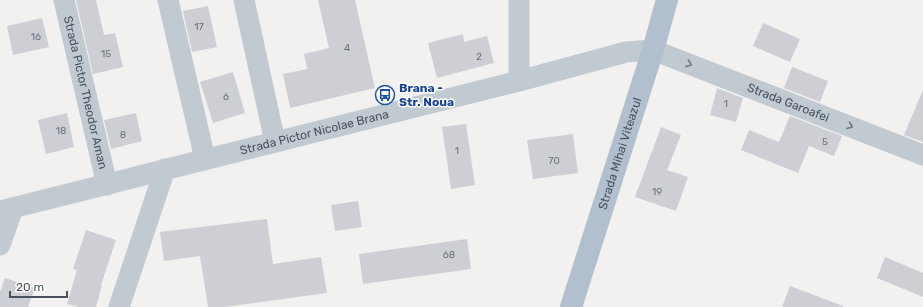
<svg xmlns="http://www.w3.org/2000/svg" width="923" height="307" viewBox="0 0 923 307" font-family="Rubik,sans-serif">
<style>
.building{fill:#cdcfd4}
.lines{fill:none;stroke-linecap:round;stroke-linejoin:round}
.minor{stroke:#c1cad1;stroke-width:21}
.major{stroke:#b1bfce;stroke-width:22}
.oneway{stroke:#6d7780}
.labels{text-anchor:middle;stroke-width:3;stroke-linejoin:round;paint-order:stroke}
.number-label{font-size:10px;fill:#6a727b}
.transit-label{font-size:12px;font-weight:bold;fill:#164399;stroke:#fff;text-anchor:start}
.street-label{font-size:12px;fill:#49535d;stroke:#fff}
</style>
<rect width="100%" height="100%" fill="#f3f0f0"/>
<path class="building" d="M76 0H96L104 35 115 33 123 67 93 74Z
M318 0H355L375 88 290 108 283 74 307 69 304 54 329 48Z
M208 6 217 47 192 52 183 11Z
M42 18 49 47 13 55 7 26Z
M763 23 800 39 790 62 753 46Z
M463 34 464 42 487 36 494 63 437 78 428 43Z
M792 67 828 81 820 102 784 88Z
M233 72 245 113 213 123 200 82Z
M717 88 743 98 736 122 710 115Z
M923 90V142L904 135Z
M67 113 74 147 46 154 38 120Z
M136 113 142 141 111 149 104 120Z
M790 116 842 136 834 156 809 146 798 173 741 150 749 130 779 142Z
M466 124 475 185 451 189 442 127Z
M661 127 681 135 667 170 688 177 676 211 635 197Z
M573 134 578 173 533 179 527 140Z
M358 201 362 227 335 231 331 205Z
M267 219 273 264 321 257 327 293 224 307H208L200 256 164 261 160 232Z
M86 230 116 240 101 285H102L96 307H79L67 304 77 270 73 269Z
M467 239 471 269 363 284 359 254Z
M885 257 923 273V297L877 278Z
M5 278 35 288 28 307H0V292Z
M790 286 843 306V307H782Z"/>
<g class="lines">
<g class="minor">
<path id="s1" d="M64 0 107 185"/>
<path d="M168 0 205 159"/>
<path d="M244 0 275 142"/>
<path d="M519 81V0"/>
<path id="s2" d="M0 211 519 81 626 52 653 50 923 155"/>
<path d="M0 245 13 208"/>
<path d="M119 307 165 169"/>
</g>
<path class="major" id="s3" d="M571 307 653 50 667 0"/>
</g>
<defs><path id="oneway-chevron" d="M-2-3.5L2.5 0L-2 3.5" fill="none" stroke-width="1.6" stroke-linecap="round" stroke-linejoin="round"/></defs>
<g class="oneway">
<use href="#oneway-chevron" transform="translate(689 64) rotate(21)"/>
<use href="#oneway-chevron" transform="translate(850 126) rotate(21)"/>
</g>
<defs>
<g id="bus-ring" transform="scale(1)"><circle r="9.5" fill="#fff" stroke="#1a4fb4" stroke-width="1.5"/><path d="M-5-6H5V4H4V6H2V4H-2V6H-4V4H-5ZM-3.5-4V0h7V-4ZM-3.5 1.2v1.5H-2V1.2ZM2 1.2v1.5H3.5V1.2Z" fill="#1a4fb4"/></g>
</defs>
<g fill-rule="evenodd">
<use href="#bus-ring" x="385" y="95"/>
</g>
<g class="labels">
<g class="number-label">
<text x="199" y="30">17</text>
<text x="36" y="40">16</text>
<text x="347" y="51">4</text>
<text x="106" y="57">15</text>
<text x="479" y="60">2</text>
<text x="226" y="100">6</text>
<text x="726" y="107">1</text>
<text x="61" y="134">18</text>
<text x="123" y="138">8</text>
<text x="825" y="145">5</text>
<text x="457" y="154">1</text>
<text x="554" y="164">70</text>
<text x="657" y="195">19</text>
<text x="449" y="258">68</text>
</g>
<g class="transit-label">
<text x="399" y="92">Brana -<tspan x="399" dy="14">Str. Noua</tspan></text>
</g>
<g class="street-label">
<text dy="4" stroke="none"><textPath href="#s1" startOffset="95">Strada Pictor Theodor Aman</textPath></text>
<text dy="4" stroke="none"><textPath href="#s2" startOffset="818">Strada Garoafei</textPath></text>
<text dy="4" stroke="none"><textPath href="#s2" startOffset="324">Strada Pictor Nicolae Brana</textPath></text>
<text dy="4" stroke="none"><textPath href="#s3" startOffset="161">Strada Mihai Viteazul</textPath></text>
</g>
</g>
<path d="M10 291v6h57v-6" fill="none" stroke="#49535d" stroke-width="2"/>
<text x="16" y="291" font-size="12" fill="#49535d" stroke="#ffffff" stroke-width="3" paint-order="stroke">20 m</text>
</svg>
